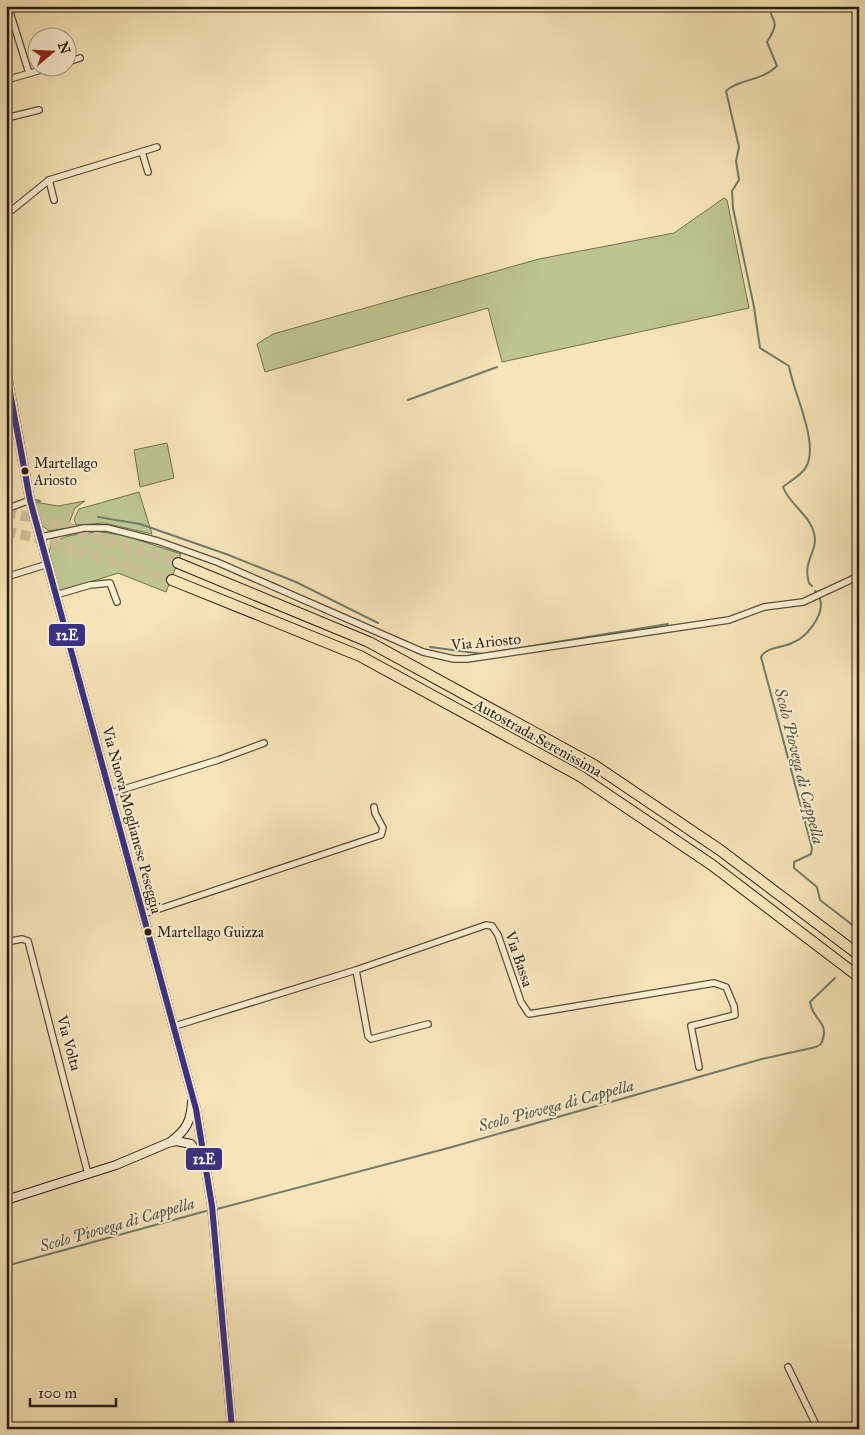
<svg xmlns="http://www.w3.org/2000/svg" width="865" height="1435" viewBox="0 0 865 1435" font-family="'IM FELL Great Primer',serif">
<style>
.green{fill:#bcc58e;stroke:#727051}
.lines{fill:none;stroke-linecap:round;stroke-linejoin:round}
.stream{stroke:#6e7e6d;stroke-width:2}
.highway-tunnel{stroke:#cdbd96;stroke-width:10;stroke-dasharray:10 5;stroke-linecap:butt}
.street-casing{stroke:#5b4e3d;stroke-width:8}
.secondary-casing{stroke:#271c14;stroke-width:10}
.highway-casing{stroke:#271c14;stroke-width:12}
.street{stroke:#faeed0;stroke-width:5.5}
.secondary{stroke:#faeed0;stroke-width:8}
.highway{stroke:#f7e5b7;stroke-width:10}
.bus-1-casing{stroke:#faeed0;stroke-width:10}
.bus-1{stroke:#393185;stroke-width:6}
.bus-dot{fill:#271c14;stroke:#faeed0;stroke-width:2}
.labels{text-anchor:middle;stroke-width:4;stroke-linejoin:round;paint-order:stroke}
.bus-label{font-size:14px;fill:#271c14;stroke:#faeed0;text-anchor:start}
.street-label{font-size:15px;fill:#271c14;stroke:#faeed0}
.water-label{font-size:16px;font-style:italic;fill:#515548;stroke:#faeed0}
.line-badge{stroke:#faeed0;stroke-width:2}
.badge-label{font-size:14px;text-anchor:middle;font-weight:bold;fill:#fff}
</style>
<rect width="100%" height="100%" fill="#f7e5b7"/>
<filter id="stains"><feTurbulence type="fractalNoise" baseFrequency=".004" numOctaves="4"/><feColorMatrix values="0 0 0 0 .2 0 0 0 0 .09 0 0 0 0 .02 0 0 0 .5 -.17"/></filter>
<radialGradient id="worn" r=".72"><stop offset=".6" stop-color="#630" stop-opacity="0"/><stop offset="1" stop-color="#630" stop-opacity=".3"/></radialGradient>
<path class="green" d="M724 198 727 200 749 308 502 362 488 308 265 372 257 344 273 334 539 259 674 233Z
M167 443 174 478 140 487 134 450Z
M139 492 152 534 104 523 76 525 74 519 79 509Z
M85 501 75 508 67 528 49 531 40 524 35 502 58 506Z
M101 532 123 535 181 554 166 592 118 573 60 592C56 580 49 565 49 553 49 534 87 533 101 532Z"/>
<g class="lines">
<path class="stream" d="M771 6C767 22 784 16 767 42L777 66C761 82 740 78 726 91L739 147 736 161 739 180 732 191 733 208 754 307 760 348 789 366C793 392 820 444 806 467 802 475 790 481 783 487 789 504 810 515 814 533 819 551 802 560 809 583L812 586
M408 400 497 367
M35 500 40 501
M98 517 140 524 226 554 296 582 378 623
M815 591 817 592
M820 599C825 615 806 638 792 643 782 648 766 647 761 657L812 848 811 854 794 862V868L817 887 820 900 859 930
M430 647 483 654
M488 653 668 624
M217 1209 452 1147 762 1059 816 1047 821 1044C831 1021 813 1022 810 1002L835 978
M6 1266 206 1211"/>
<path class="highway-tunnel" d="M6 512 55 523 178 563
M6 531 54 542 172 580"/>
<g class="street-casing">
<path id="street" d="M8 6 29 73
M853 6 859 19
M68 62 80 58
M6 80 48 68
M6 118 39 110
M142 152 148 172
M49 180 54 200
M6 212 12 210 49 180 157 147
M6 509 30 500
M41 537 84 528H107L158 541 217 562 423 652 454 659H467L729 620 764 607 803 602 859 576
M6 577 48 564
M56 595 90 585 110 583 117 602
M111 793 218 760 264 743
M144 914 381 835 383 828 375 813 374 807
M6 942 22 939 28 941 88 1174
M356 970 368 1036 371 1039 428 1024
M175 1026 356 970 486 925 492 926 498 935 521 1002 529 1014 714 983 726 987 734 1006 735 1015 691 1026 699 1067
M788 1367 818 1429"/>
</g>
<g class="secondary-casing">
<path id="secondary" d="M6 370 30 500 196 1109 212 1206 232 1429
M170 1142C186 1131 191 1121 192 1102
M6 1200 116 1165 168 1143 176 1141 191 1144 203 1163
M858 1429H859"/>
</g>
<g class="highway-casing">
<path id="highway" d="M178 563 369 642 594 765 720 850 859 955
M172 580 360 656 580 776 712 865 859 977"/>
</g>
<use href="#street" class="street"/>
<use href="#secondary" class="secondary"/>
<use href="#highway" class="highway"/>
<g class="bus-1-casing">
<path id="bus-1" d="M6 371 30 500 196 1109 212 1206 232 1429"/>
</g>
<use href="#bus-1" class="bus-1"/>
</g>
<g class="bus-dot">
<circle cx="25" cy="471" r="4.5"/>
<circle cx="148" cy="932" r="4.5"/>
</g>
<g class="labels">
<g class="bus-label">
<text x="34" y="468">Martellago<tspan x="34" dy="17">Ariosto</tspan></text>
<text x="157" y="937">Martellago Guizza</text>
</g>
<g class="street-label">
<text transform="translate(486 642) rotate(-5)" y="5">Via Ariosto</text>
<text transform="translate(538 738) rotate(29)" y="5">Autostrada Serenissima</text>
<text transform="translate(132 820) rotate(75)" y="5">Via Nuova Moglianese Peseggia</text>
<text transform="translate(519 959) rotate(71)" y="5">Via Bassa</text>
<text transform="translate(69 1043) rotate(75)" y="5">Via Volta</text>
</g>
<g class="water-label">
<text transform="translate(800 766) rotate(76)" y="6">Scolo Piovega di Cappella</text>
<text transform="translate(556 1105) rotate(-15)" y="6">Scolo Piovega di Cappella</text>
<text transform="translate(117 1224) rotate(-16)" y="6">Scolo Piovega di Cappella</text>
</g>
</g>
<g class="line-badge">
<rect x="48" y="623" width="38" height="24" rx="5" fill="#393185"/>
<rect x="185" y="1147" width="38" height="24" rx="5" fill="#393185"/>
</g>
<g class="badge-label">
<text x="67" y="640">12E</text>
<text x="204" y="1164">12E</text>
</g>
<rect width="865" height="1435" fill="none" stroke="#f7e5b7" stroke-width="25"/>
<rect x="8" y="8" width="850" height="1420" fill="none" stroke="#271c14" stroke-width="2.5"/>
<rect x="12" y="12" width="840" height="1410" fill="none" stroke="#271c14"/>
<g transform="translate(52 52) rotate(71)"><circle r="24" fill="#faeed0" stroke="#a69a85"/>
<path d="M0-4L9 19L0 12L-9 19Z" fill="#8f2418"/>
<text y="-8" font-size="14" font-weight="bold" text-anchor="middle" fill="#271c14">N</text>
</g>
<path d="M30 1398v8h86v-8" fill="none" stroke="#271c14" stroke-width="2.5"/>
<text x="38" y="1398" font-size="15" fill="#271c14" stroke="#faeed0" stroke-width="4" paint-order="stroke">100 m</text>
<rect width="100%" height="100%" filter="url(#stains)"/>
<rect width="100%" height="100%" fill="url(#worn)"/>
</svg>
